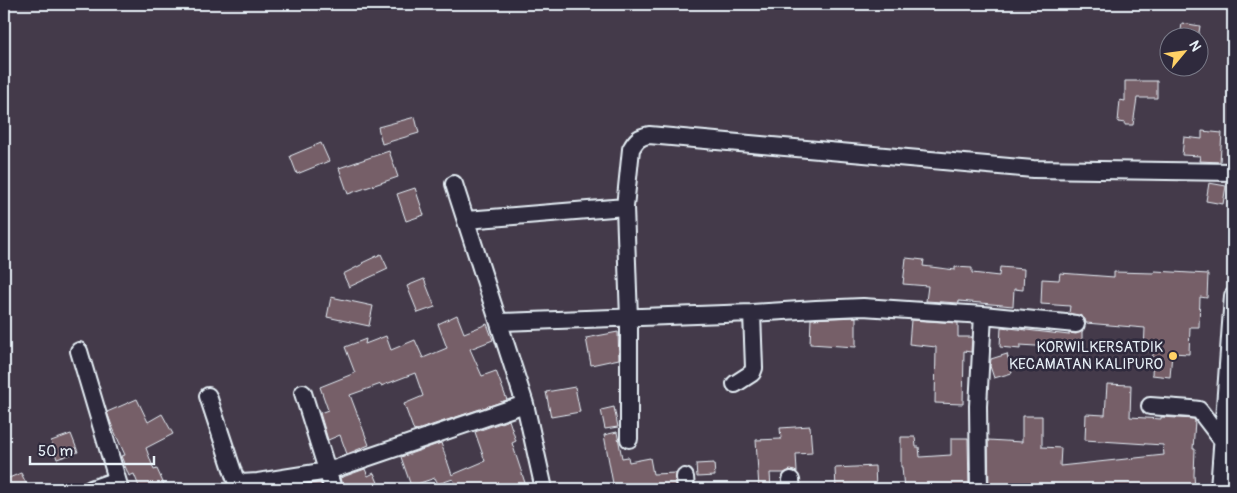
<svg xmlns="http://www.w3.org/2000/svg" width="1237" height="493" viewBox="0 0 1237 493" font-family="Pangolin,sans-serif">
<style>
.building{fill:#765e68;stroke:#e8f1f8}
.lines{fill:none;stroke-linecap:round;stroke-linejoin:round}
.minor-casing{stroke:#e8f1f8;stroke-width:20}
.minor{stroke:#2f2a3d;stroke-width:16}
.poi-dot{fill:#ffd166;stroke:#2f2a3d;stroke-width:2}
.labels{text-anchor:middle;stroke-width:5;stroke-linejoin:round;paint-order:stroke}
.poi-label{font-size:15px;fill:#e8f1f8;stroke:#2f2a3d;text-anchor:end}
</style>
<rect width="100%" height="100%" fill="#443a4a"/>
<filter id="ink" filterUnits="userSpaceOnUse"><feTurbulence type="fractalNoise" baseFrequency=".02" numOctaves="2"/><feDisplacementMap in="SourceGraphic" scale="10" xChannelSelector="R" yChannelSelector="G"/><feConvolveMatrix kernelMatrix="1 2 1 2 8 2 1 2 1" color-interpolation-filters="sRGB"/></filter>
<g filter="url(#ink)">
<path class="building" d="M1182 23 1200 26 1198 38H1180Z
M1125 81H1157V98H1137L1133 125H1125V123L1118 122 1120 100 1125 101Z
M415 117 419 133 382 144 378 127Z
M1202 131 1222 133 1220 162 1199 161 1200 156 1182 155 1184 137 1202 139Z
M321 143 329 161 297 174 290 156Z
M389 151 398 177 348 194 339 168Z
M1209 183 1226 186 1223 204 1206 201Z
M415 188 424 215 406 221 397 194Z
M381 254 388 269 349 287 343 274 363 264 362 263Z
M906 258 924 260 923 266 955 270V267L972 268V273L999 276 1000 267 1024 269 1023 290 1014 289 1013 306 959 301V303L926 301 928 286 903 284Z
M1155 271 1208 274 1207 298 1200 297 1199 327H1190L1189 354 1172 353 1170 377 1152 375 1153 351H1144L1145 328 1086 323 1085 319 1081 316 1069 313 1070 306 1041 304 1042 279 1059 280 1060 273 1114 277V272L1154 273Z
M424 279 435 307 418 313 407 286Z
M331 297 373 306 369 326 327 317Z
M457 315 464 333 487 324 493 340 470 349 482 376 496 371 507 400 414 431 404 404 423 396 415 373 381 386V384L350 395 369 445 347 454 340 435 328 440 320 413 328 410 320 387 355 373 345 347 366 339 365 344 386 336 391 350 415 340 423 358 447 348 438 324Z
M856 317V347L810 344 811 319Z
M911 320 958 323V337H972L971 352 964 351 963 404 935 403 936 347 909 344Z
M1001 327 1069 335V333L1076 334 1082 331V349L1020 345V349L1000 347Z
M618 332 619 359 591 365 586 338Z
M1007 354 1012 373 994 378 990 366 991 359Z
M1107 384 1131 385 1130 417 1161 419V417L1194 419 1195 421 1193 449H1195L1194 475 1195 489H989L988 440 1022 442V416H1042V447L1061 448 1060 466 1164 455 1163 445 1085 440 1086 414 1105 415Z
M575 387 580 412 551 417 546 392Z
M137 399 148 422 162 414 173 434 146 448 154 470 157 469 166 489H140L134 474 129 476 121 456 125 455 112 426 107 412Z
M614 407 618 427 605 429 601 410Z
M509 420 516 441 512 443 527 489H458L453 479 438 484 435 478 411 486 401 457 441 443 452 475 485 461 475 432Z
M810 426 812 453 796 454 797 472 790 470 784 473H770L771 489H759L756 440 781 439 780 428Z
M617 432 622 458 628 457 629 462 650 458 653 474 676 473V489H614L604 435Z
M71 434 78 452 57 459 51 441Z
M901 437H915L916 447H919L920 457 951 455V438H968L969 489H904L902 467H901Z
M714 463 715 476 697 477 696 464Z
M875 466 876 488 836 489 835 468Z
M365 469 368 476 374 473 379 485 372 488V489H343L340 478Z
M21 473 29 489H4V480Z
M320 482 323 489H307L306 485Z"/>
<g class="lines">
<g class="minor-casing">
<path id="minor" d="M454 184 525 404 544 489
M466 220 625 207
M499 322 752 313 816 309 863 307 983 315 1076 324
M79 351 120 489
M735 384 752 373 754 368 752 313
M303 393 333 489
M208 396 235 478 241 483 258 482 328 471 525 404
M1150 406 1191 409 1199 410 1222 440
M629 439V318L625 207 631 149C636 140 639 137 649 135L1033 169 1233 172
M685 477 686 489
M791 480 792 489
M91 489 117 480
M979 489 978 406 983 315
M1219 489 1233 296"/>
</g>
<use href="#minor" class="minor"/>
</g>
</g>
<circle class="poi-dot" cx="1173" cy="356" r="5"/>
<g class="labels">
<g class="poi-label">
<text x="1163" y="352">KORWILKERSATDIK<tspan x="1163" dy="17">KECAMATAN KALIPURO</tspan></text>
</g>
</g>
<rect width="1237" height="493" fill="none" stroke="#2f2a3d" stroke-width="20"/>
<rect x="10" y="10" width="1217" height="473" fill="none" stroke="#e8f1f8" stroke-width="2" filter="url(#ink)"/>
<g transform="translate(1184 52) rotate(61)"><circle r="24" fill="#2f2a3d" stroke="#797a88"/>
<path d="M0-4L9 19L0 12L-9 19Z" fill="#ffd166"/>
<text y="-8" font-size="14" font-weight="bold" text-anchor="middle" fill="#e8f1f8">N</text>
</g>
<path d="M30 456v8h124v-8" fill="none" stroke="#e8f1f8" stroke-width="2.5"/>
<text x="38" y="456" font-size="15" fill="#e8f1f8" stroke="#2f2a3d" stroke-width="4" paint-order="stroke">50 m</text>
</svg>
